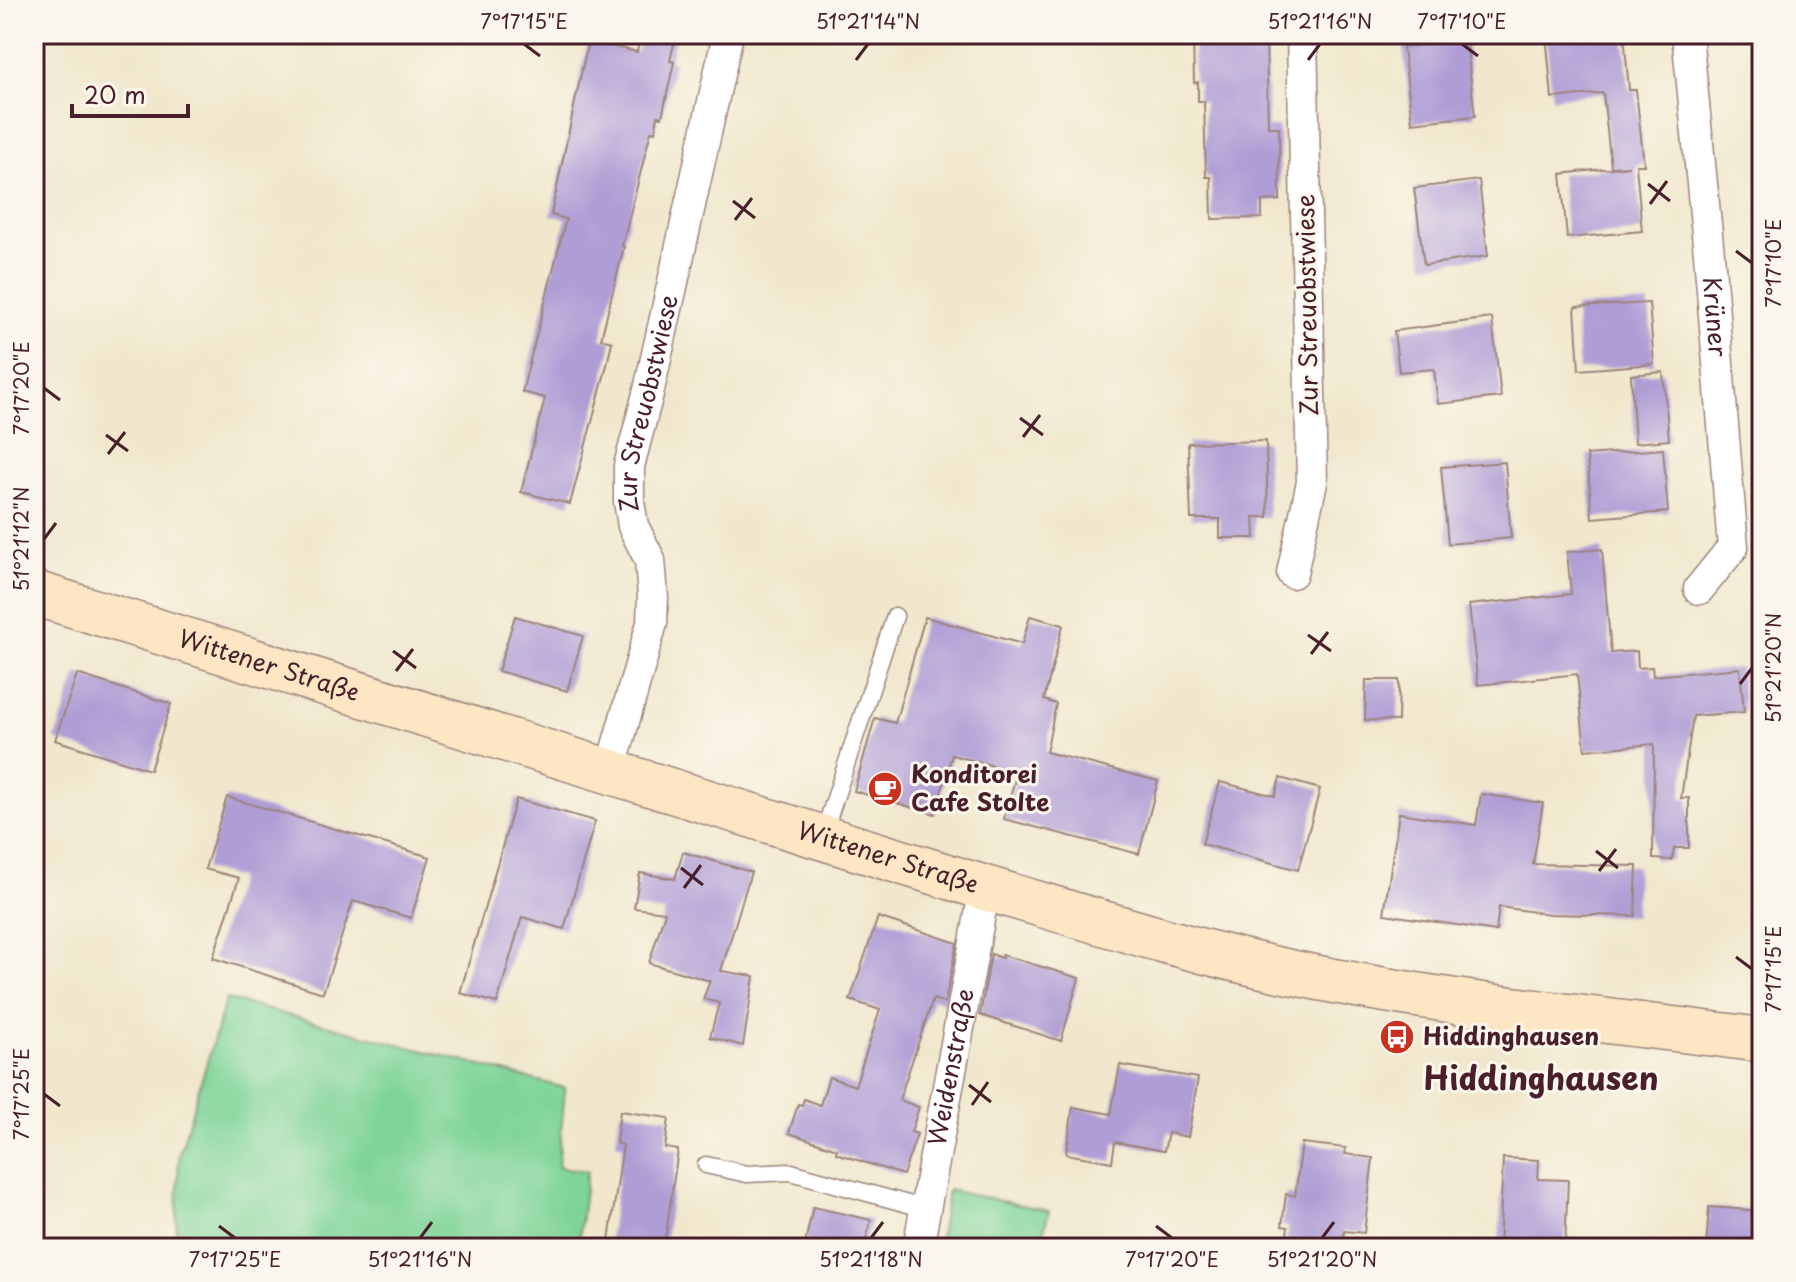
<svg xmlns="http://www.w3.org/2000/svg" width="1796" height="1282" viewBox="0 0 1796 1282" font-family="'Playpen Sans',sans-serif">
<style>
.green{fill:#7ed498;stroke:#647a62;stroke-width:2}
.building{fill:#af9dd5}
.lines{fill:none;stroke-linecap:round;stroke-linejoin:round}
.lane-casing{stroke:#9d837c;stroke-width:19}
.street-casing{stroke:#9d837c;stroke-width:33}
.secondary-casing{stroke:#9d837c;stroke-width:47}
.lane{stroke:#fff;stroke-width:16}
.street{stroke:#fff;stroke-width:30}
.secondary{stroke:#fce6c4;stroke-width:44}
.ticks{fill:none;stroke:#4a1f2b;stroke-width:3}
.labels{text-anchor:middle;stroke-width:6;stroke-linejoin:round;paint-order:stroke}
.street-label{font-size:24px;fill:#4a1f2b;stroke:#fbf7ec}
.poi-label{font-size:24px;font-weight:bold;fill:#4a1f2b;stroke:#fbf7ec;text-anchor:start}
.district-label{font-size:32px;font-weight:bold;fill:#4a1f2b;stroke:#fbf7ec}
.neatline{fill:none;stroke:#4a1f2b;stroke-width:3}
.ticks-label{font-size:20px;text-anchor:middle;fill:#4a1f2b}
</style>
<rect width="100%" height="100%" fill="#fbf7ec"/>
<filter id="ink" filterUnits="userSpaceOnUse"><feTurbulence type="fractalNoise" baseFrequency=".0125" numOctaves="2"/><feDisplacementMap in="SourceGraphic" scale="16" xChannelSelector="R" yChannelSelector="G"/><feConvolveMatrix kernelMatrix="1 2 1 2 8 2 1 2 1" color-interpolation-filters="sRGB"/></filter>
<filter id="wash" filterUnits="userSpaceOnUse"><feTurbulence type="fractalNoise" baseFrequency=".006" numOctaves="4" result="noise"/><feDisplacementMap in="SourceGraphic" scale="32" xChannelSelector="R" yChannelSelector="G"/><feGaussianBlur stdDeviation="1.8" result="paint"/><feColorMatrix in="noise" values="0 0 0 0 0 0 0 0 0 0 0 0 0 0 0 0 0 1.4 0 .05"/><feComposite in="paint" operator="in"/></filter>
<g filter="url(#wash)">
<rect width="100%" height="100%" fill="#f0e7cc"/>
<path class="green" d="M226 999 565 1088 558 1167 587 1171 578 1248H176L179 1155Z
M948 1190 1049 1211 1039 1248H938Z"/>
<g id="blocks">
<path class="building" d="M641 34H676L670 61 674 62 662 117 658 116 655 132 651 131 622 246 624 247 601 339 612 342 607 365 570 504 521 492 545 398 522 392 566 219 551 215 588 41 637 52Z
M1193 34H1266L1268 127H1279L1280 200 1262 201V218L1212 219 1211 177H1206L1204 101H1198V82L1194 83Z
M1546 34H1624L1629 90H1636L1644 165H1636L1642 231 1567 238 1561 174 1629 166 1611 167 1603 93 1552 98Z
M1466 40 1475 116 1412 123 1403 47Z
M1479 180 1488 256 1424 265 1414 188Z
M1649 303 1654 364 1579 370 1575 307Z
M1492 318 1501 397 1438 404 1434 369 1399 372 1394 331Z
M1663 372 1669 440 1635 443 1631 375Z
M1266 441 1268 517H1254L1255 538H1220V519H1191L1188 443Z
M1663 449 1668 512 1592 518 1587 455Z
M1505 462 1511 538 1448 544 1441 467Z
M1602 549 1611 653 1637 651 1638 668 1652 667 1653 676 1740 668 1744 712 1693 716 1681 798H1689V848H1674L1672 860 1653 859 1654 744 1585 750 1577 674 1478 685 1469 605 1571 594 1567 552Z
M515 616 583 636 567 691 498 671Z
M1030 616 1063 625 1044 700 1056 704 1046 752 1158 781 1139 854 1004 819 1017 772 952 755 935 814 854 791 875 718 895 723 925 617 1022 644Z
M77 674 171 704 150 770 55 740Z
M1366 680H1399L1398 721 1365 720Z
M1280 778 1320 789 1298 870 1202 844 1220 782 1275 796Z
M1481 794 1543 803 1533 864 1637 866 1635 916 1550 914 1499 907 1496 931 1384 914 1399 813 1476 825Z
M227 797 430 857 411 918 353 901 323 993 213 958 239 878 205 869Z
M516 799 595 821 564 929 522 917 497 1003 460 993Z
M683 852 751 872 721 971 754 976 743 1046 710 1037 719 1003 703 999 710 981 649 963 665 912 634 908 640 873 675 879Z
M878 917 957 943 945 1003 933 999 899 1100 919 1107 911 1132 917 1134 903 1175 836 1153 837 1149 789 1133 798 1104 802 1105 804 1099 820 1105 829 1077 855 1086 880 1010 850 1000Z
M991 954 1002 958V955L1079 978 1061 1041 980 1015Z
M1120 1065 1198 1078 1188 1137 1168 1133 1164 1151 1115 1142 1112 1162 1066 1154 1073 1107 1111 1114Z
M620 1111 669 1118 665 1148 678 1150 664 1248H608L623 1145 616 1143Z
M1302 1143 1346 1148 1345 1154 1373 1158 1364 1233 1344 1231 1343 1241 1317 1238 1316 1245 1286 1242 1288 1227 1282 1226 1286 1194 1295 1196Z
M1503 1158 1539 1160 1538 1179 1568 1180 1565 1248H1499Z
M813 1207 871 1220 864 1248H804Z
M1709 1207 1762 1211V1248H1706Z"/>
</g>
</g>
<g filter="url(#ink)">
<use href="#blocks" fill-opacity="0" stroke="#9d837c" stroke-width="2"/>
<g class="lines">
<g class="lane-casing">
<path id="lane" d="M823 835 895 616
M706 1165 747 1174 791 1172 926 1209"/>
</g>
<g class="street-casing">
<g id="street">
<path id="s1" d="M1687 34 1709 254 1733 547 1699 589"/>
<path d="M1292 573 1312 482 1302 34"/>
<path id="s2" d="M610 771 652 623 653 597 650 560 633 526 629 501V466L649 390 728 34"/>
<path id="s3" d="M918 1248 985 888"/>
</g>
</g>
<g class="secondary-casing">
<g id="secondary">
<path id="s4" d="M34 593 985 888C1087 918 1190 951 1294 973 1449 1005 1606 1020 1762 1040"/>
</g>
</g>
<use href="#lane" class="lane"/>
<use href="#street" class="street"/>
<use href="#secondary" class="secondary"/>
</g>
</g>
<path class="ticks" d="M524 44 540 56M1462 44 1478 56M856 60 868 44M1308 60 1320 44M1648 184 1670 201M733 201 755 218M1650 204 1667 181M735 220 752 198M1736 251 1752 263M44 388 60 400M1020 418 1043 435M106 435 128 451M1023 437 1040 415M108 454 125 432M44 539 56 523M1308 635 1331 651M393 651 416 668M1311 654 1328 632M396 671 413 649M1740 684 1752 668M1596 851 1618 868M681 868 703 885M1599 871 1616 849M684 888 701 865M1736 957 1752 969M969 1085 991 1102M44 1094 60 1106M972 1105 988 1082M219 1226 235 1238M1156 1226 1172 1238M420 1238 432 1222M871 1238 883 1222M1322 1238 1334 1222"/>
<defs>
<g id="cafe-disc" transform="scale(1.8)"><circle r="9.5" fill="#c8321e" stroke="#fbf7ec"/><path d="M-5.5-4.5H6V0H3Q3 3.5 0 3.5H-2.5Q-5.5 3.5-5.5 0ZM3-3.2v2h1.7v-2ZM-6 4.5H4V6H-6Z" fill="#fff"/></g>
<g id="bus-disc" transform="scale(1.8)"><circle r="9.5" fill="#c8321e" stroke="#fbf7ec"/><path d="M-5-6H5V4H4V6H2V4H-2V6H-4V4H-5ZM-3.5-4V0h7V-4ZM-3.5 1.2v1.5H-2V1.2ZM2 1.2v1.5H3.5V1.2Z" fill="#fff"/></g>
</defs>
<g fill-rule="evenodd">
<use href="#cafe-disc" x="885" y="789"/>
<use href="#bus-disc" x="1397" y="1037"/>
</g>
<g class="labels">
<g class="street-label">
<text transform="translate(1308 305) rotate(-91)" y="8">Zur Streuobstwiese</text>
<text dy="8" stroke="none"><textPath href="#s1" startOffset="284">Krüner</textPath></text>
<text dy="8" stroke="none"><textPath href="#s2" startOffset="380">Zur Streuobstwiese</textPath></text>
<text dy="8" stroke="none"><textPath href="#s4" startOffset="246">Wittener Straße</textPath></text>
<text dy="8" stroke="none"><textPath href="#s4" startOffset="894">Wittener Straße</textPath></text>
<text dy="8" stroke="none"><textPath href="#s3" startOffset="184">Weidenstraße</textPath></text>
</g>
<g class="poi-label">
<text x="911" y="783">Konditorei<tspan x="911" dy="28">Cafe Stolte</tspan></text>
<text x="1423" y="1045">Hiddinghausen</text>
</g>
<g class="district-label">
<text x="1541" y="1090">Hiddinghausen</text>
</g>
</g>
<rect width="1796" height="1282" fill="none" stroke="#fbf7ec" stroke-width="88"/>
<path d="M72 104v12h116v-12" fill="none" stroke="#4a1f2b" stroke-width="4"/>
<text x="84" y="104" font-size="24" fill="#4a1f2b" stroke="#fbf7ec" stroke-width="6" paint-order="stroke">20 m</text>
<rect x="44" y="44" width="1708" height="1194" class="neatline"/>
<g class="ticks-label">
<text x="524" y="29">7°17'15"E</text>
<text x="868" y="29">51°21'14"N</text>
<text x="1320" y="29">51°21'16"N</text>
<text x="1462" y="29">7°17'10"E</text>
<text transform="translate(1774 263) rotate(-90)" y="7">7°17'10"E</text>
<text transform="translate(22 388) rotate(-90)" y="7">7°17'20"E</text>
<text transform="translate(22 539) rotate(-90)" y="7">51°21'12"N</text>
<text transform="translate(1774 668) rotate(-90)" y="7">51°21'20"N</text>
<text transform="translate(1774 969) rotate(-90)" y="7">7°17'15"E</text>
<text transform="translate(22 1094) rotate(-90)" y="7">7°17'25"E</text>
<text x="235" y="1267">7°17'25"E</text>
<text x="420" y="1267">51°21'16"N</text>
<text x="871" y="1267">51°21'18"N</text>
<text x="1172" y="1267">7°17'20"E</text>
<text x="1322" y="1267">51°21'20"N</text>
</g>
</svg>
